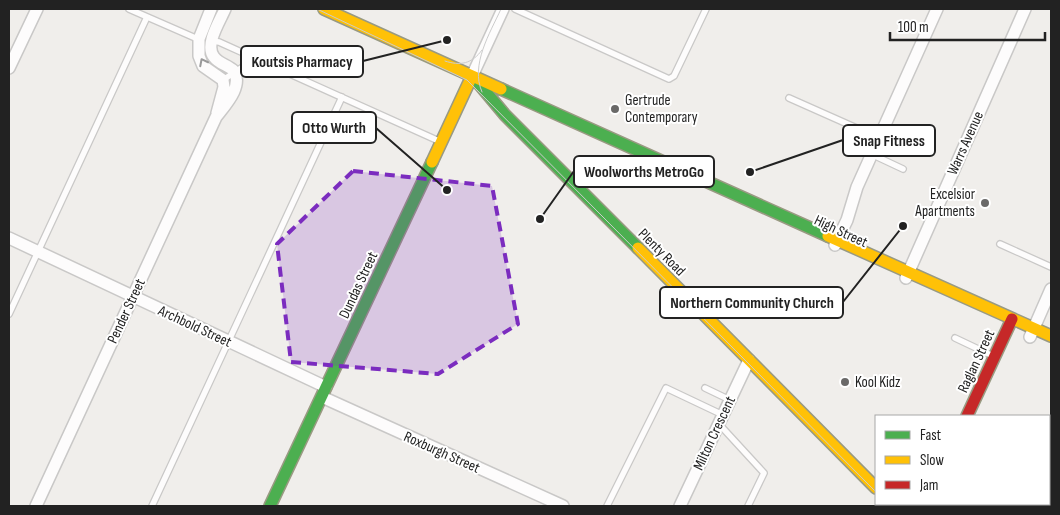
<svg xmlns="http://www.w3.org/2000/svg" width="1060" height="515" viewBox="0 0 1060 515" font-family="'Sofia Sans Condensed',sans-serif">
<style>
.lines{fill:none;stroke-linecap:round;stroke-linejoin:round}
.lane-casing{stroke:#c9c8c7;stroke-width:8}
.street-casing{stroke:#c9c8c7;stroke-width:14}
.fast-casing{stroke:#999a82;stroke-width:14}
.slow-casing{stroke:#999a82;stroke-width:14}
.jam-casing{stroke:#999a82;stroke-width:14}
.lane{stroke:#fdfcfc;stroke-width:5.5}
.street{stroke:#fdfcfc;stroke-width:11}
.fast{stroke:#4caf50;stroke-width:11}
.slow{stroke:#ffc107;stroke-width:11}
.jam{stroke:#c62828;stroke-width:11}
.tram{stroke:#ccc;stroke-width:1}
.oneway{stroke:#9a9a9a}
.marked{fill:#7b2cbf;fill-opacity:0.2;stroke:#7b2cbf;stroke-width:4;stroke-dasharray:10 6;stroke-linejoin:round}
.poi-dot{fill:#6a6968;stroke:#fff;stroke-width:2}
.labels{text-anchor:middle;stroke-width:4;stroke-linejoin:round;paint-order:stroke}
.poi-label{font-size:15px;fill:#222;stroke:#fff;text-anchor:start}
.street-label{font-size:15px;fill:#222;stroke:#fff}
.leader{fill:none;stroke:#222;stroke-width:2}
.callout-dot{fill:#222;stroke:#fff;stroke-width:2}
.callout{fill:#fff;stroke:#222;stroke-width:2}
.callout-label{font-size:16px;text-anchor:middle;font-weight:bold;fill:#222}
</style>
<rect width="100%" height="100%" fill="#f0eeeb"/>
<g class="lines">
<g class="lane-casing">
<path id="lane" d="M129 9 200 40
M515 9 669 79 674 76 706 9
M212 41 219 42 441 142
M223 80 244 66 250 56
M789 98 879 138
M871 154 903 169
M1000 244 1051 267
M9 314 147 17
M955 338 993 356
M705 388 730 400
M719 424 764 473 748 506
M152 506 342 97
M607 506 666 388 723 415"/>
</g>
<g class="street-casing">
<path id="street" d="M211 9 199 39V56L203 66 223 80 224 87 217 113
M9 68 37 9
M472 76 503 9
M9 238 326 387
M835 245 847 220 857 187 937 9
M906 278 1025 9
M1030 337 1051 289
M322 397 563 506
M36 506 216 117C225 105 243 87 234 71 228 65 219 64 214 57 204 45 220 21 225 9
M680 506 749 360"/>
</g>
<g class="fast-casing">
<path id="fast" d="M475 79 505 115 638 248
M501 89 828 236
M270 506 432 162"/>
</g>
<g class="slow-casing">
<path id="slow" d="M324 9 501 89
M432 162 472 76
M828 236 1051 336
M638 248 876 488
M892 504 895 506
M923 506 925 504"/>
</g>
<g class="jam-casing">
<path id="jam" d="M967 416 1012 319"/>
</g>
<use href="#lane" class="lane"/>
<use href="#street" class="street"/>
<use href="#fast" class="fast"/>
<use href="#slow" class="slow"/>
<use href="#jam" class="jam"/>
<path class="tram" d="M317 9 467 80 876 492
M445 61C460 66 472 64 482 50
M482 92C470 65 490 33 501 9
M896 504 898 506"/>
</g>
<defs><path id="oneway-chevron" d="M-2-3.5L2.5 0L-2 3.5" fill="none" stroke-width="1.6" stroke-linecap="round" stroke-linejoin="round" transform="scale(1.25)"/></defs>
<use class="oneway" href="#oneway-chevron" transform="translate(203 62) rotate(-117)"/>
<path class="marked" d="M353 171 492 186 518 324 438 374 291 362 277 244Z"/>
<g class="poi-dot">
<circle cx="615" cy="109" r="5"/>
<circle cx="985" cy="203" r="5"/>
<circle cx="845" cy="382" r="5"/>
</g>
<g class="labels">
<g class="poi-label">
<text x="625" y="105">Gertrude<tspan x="625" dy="17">Contemporary</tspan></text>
<text x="975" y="199" text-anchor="end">Excelsior<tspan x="975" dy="17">Apartments</tspan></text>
<text x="855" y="387">Kool Kidz</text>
</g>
<g class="street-label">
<text transform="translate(965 143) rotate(-66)" y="5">Warrs Avenue</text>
<text transform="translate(841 231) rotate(25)" y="5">High Street</text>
<text transform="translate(662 252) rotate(45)" y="5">Plenty Road</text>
<text transform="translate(358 285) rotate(-65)" y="5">Dundas Street</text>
<text transform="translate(126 311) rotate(-65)" y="5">Pender Street</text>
<text transform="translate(195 326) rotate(25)" y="5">Archbold Street</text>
<text transform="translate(976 361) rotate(-65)" y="5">Raglan Street</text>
<text transform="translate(714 433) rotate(-65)" y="5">Milton Crescent</text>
<text transform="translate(442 452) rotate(24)" y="5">Roxburgh Street</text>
</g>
</g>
<path class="leader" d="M447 40L363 61M447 190L376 128M750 172L843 140M540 219L574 171M903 226L843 302"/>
<g class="callout-dot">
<circle cx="447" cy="40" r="5"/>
<circle cx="447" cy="190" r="5"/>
<circle cx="750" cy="172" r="5"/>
<circle cx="540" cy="219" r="5"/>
<circle cx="903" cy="226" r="5"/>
</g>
<g class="callout">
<rect x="241" y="46" width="122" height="31" rx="5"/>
<rect x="292" y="112" width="84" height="31" rx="5"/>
<rect x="843" y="125" width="92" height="31" rx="5"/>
<rect x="574" y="156" width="140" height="31" rx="5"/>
<rect x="660" y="287" width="183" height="31" rx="5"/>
</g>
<g class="callout-label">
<text x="302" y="67">Koutsis Pharmacy</text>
<text x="334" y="133">Otto Wurth</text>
<text x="889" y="146">Snap Fitness</text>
<text x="644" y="177">Woolworths MetroGo</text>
<text x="752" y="308">Northern Community Church</text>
</g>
<rect width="1060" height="515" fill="none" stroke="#222222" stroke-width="20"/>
<rect x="875" y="415" width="175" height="90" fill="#ffffff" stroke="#a7a7a7"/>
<rect x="885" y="431" width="25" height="8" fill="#4caf50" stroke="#a7a7a7"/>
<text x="920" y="440" font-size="15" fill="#222222">Fast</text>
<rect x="885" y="456" width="25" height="8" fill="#ffc107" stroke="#a7a7a7"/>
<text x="920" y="465" font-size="15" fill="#222222">Slow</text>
<rect x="885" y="481" width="25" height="8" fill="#c62828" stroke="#a7a7a7"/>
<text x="920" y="490" font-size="15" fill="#222222">Jam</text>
<path d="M890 32v8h155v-8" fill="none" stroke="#222222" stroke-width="2.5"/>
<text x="898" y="32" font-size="15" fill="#222222" stroke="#ffffff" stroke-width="4" paint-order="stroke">100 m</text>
</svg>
